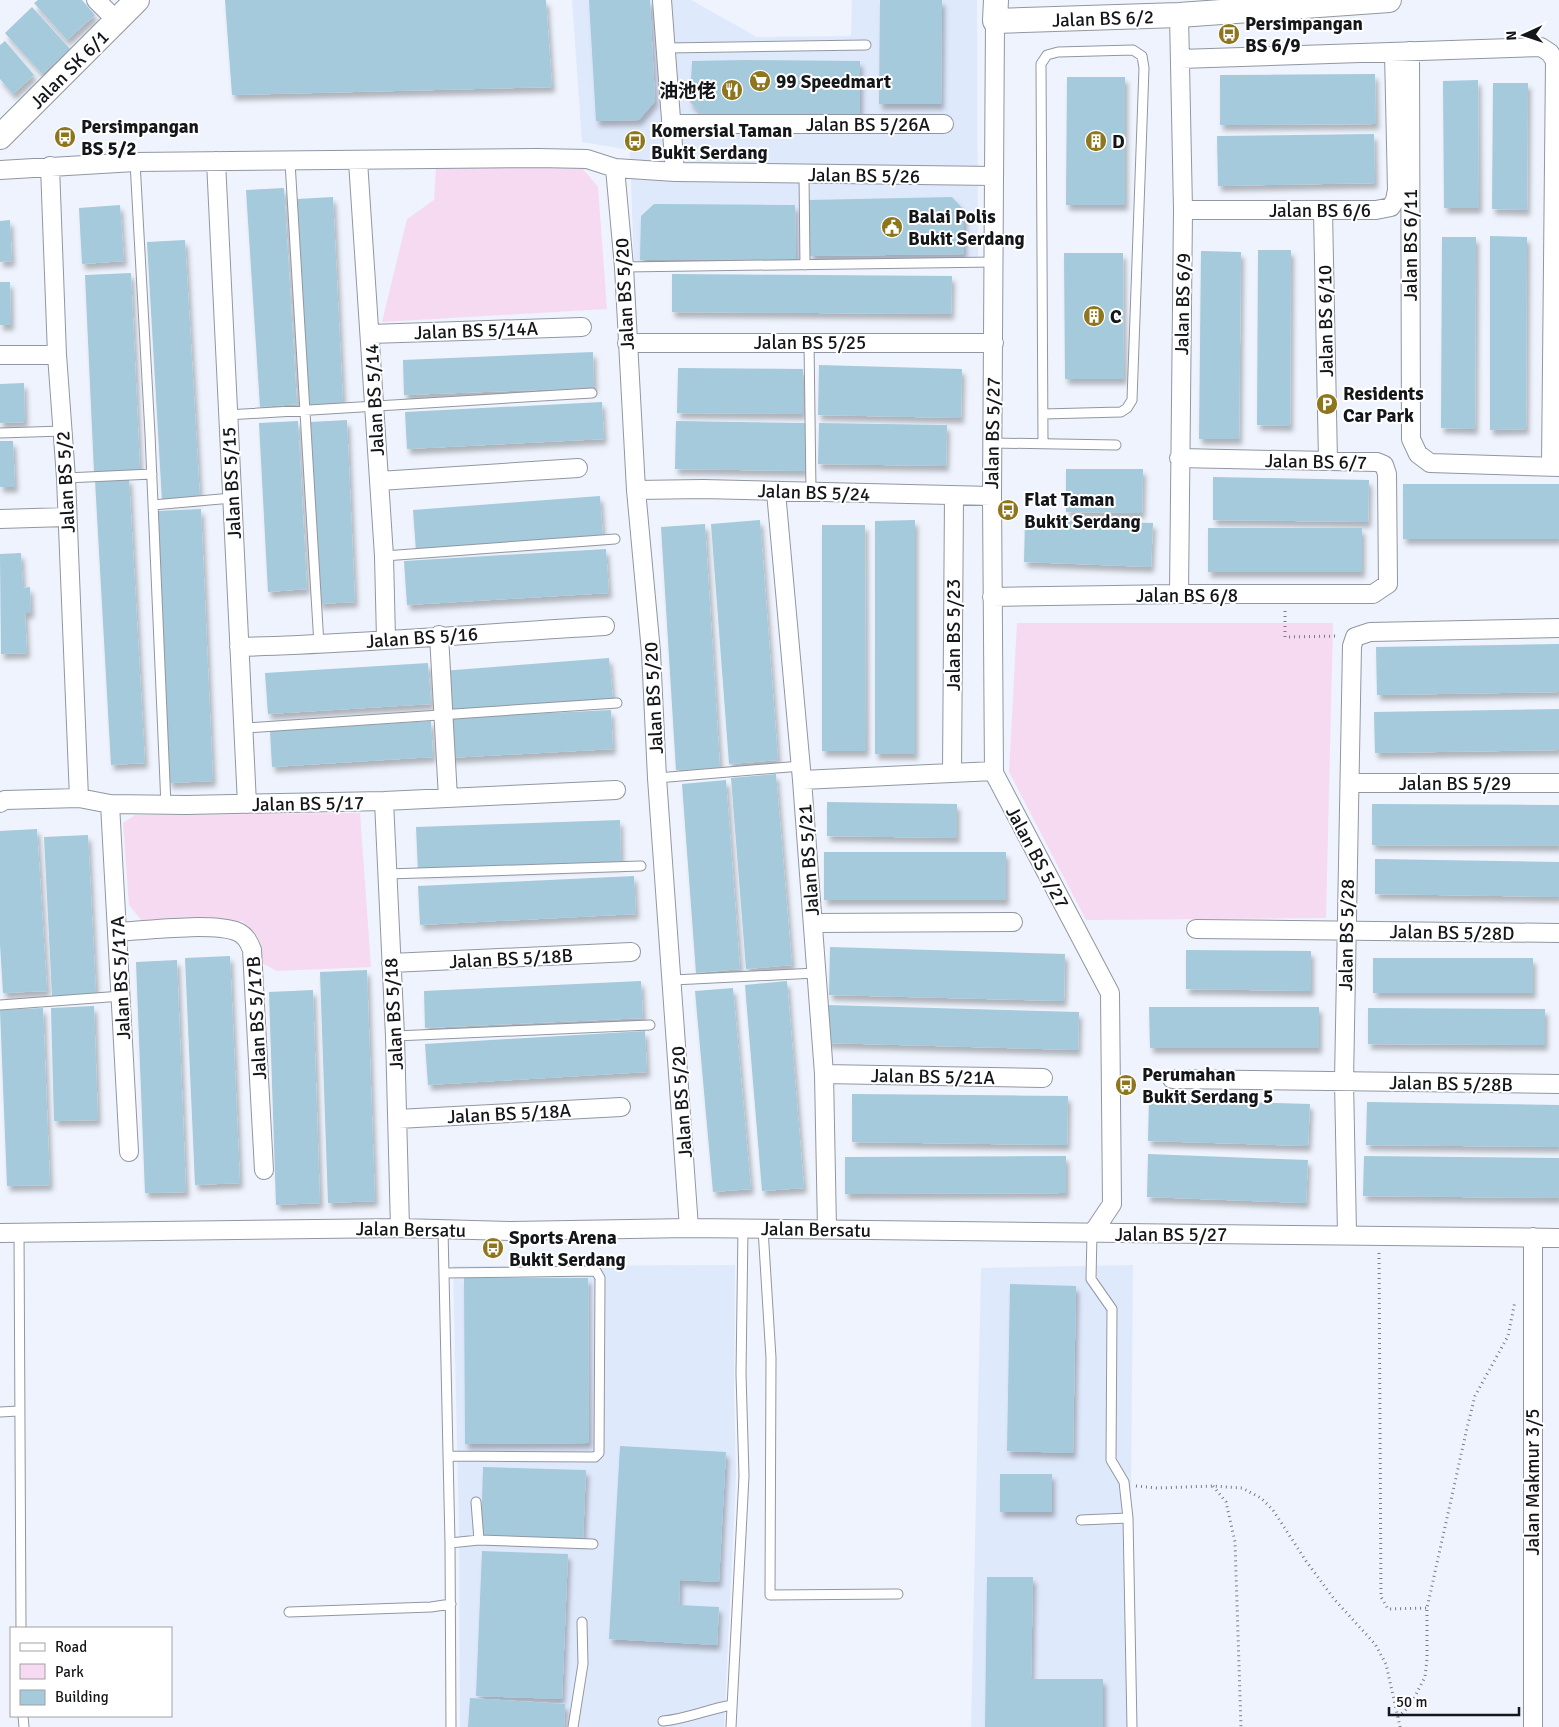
<svg xmlns="http://www.w3.org/2000/svg" width="1559" height="1727" viewBox="0 0 1559 1727" font-family="Signika,'Noto Sans SC',sans-serif">
<style>
.built{fill:#dfe9fc}
.green{fill:#f6daf2}
.building{fill:#a4cadc;filter:url(#shadow)}
.lines{fill:none;stroke-linecap:round;stroke-linejoin:round}
.lane-casing{stroke:#9197a2;stroke-width:11}
.street-casing{stroke:#9197a2;stroke-width:20}
.secondary-casing{stroke:#9197a2;stroke-width:26}
.path{stroke:#797c83;stroke-width:3;stroke-dasharray:1 4;stroke-linecap:butt}
.lane{stroke:#fff;stroke-width:9}
.street{stroke:#fff;stroke-width:18}
.secondary{stroke:#fff;stroke-width:24}
.labels{text-anchor:middle;stroke-width:4;stroke-linejoin:round;paint-order:stroke}
.street-label{font-size:19px;fill:#14161a;stroke:#fff}
.poi-label{font-size:19px;font-weight:bold;fill:#14161a;stroke:#fff;text-anchor:start}
</style>
<defs>
<filter id="shadow"><feDropShadow dx="3" dy="5.5" stdDeviation="2.5" flood-color="#0004"/></filter>
</defs>
<rect width="100%" height="100%" fill="#eef3fd"/>
<path class="built" d="M572 0H691L757 37 851 36 852 0H977L978 265 634 268 630 150 582 142Z
M735 1265 734 1393 736 1475 724 1727H460L459 1529 453 1266Z
M1133 1265 1129 1727H971L981 1268Z"/>
<path class="green" d="M577 162 598 187 607 309 382 322 407 219 434 200 436 168Z
M1017 623H1333L1326 918 1086 920 1009 772Z
M360 813 371 967 277 971 262 963 258 937 242 921H142L129 905 123 823 135 815Z"/>
<path class="building" d="M38 0H82L95 15 67 40 34 3Z
M225 0H546L552 87 232 95Z
M589 0H650L655 101 639 120 596 121Z
M880 0H942L941 104H879Z
M32 7 70 49 42 74 5 33Z
M5 41 34 75 13 94 0 79V45Z
M745 60 860 61V119H707L690 102 692 61Z
M1375 74 1376 124 1220 125V75Z
M1067 77H1125V205H1066Z
M1478 80 1479 208H1444L1443 81Z
M1493 83H1528L1527 210 1492 209Z
M1374 134 1375 183 1218 186 1217 136Z
M284 188 297 404 260 407 246 190Z
M333 197 343 403 308 405 297 199Z
M952 197 964 210V254L810 256 809 200Z
M654 204 795 205 796 259 640 260 641 216Z
M120 205 124 261 82 264 79 208Z
M10 220 12 261 0 262V221Z
M1490 236 1527 237 1526 429 1490 430Z
M1442 237H1476L1475 429 1441 428Z
M185 240 200 499 162 501 147 242Z
M1258 250H1291L1290 426 1257 425Z
M1201 251 1241 252 1239 439H1199Z
M1064 253H1123L1124 379H1065Z
M131 273 140 470 94 472 85 275Z
M672 274 952 276 951 314 672 312Z
M0 282H10L11 325H0Z
M593 352 594 388 404 395 403 360Z
M819 365 962 369 961 418 818 415Z
M678 368 803 369V414L677 413Z
M24 383 25 422 0 423V384Z
M602 402 604 439 407 449 405 412Z
M347 420 355 602 319 604 310 422Z
M298 421 307 589 268 592 259 423Z
M676 421 805 423V471L675 469Z
M819 423 947 425 946 466 818 464Z
M0 441H13L15 487H0Z
M1066 469H1143L1142 513 1066 512Z
M1213 477 1369 480 1368 522 1213 520Z
M129 478 145 763 111 765 95 480Z
M1403 484H1559V539H1403Z
M600 496 603 537 416 551 413 510Z
M201 509 213 781 169 783 157 511Z
M1025 519 1153 523 1151 567 1024 562Z
M760 520 778 760 729 764 711 524Z
M915 520V754H875V521Z
M705 524 720 768 676 770 661 527Z
M822 525H865L866 751H822Z
M1208 528H1362V572H1208Z
M606 549 609 593 407 605 404 561Z
M21 553 23 588 30 587 31 613H25L27 653 1 654 0 554Z
M1559 644V692L1377 695 1376 647Z
M609 658 613 699 445 712 442 671Z
M428 663 431 704 268 714 265 673Z
M1559 709V750L1375 753 1374 712Z
M611 710 613 749 448 758 446 718Z
M431 721 433 757 272 767 270 731Z
M776 774 792 965 746 969 731 778Z
M726 780 740 969 696 973 682 784Z
M827 802 957 804V838L827 836Z
M1372 804 1559 805V846L1372 845Z
M620 820 621 864 418 871 416 827Z
M37 829 47 991 3 993 0 944V831Z
M88 835 96 994 52 996 44 837Z
M824 852H1006V900H824Z
M1375 859 1559 862V897L1375 894Z
M634 876 636 914 420 925 418 886Z
M830 947 1065 954 1064 1001 829 995Z
M1186 950 1311 951V991L1186 989Z
M230 956 240 1183 195 1185 185 958Z
M1373 958H1533V993H1373Z
M177 960 186 1192 145 1193 136 962Z
M367 970 375 1201 328 1203 320 972Z
M641 981 643 1018 425 1028 424 991Z
M787 981 804 1188 762 1191 745 985Z
M733 988 751 1189 713 1192 695 991Z
M313 990 320 1203 276 1205 269 992Z
M827 1005 1079 1012 1078 1050 826 1043Z
M94 1006 98 1120 54 1121 51 1008Z
M1149 1007H1319V1048H1150Z
M43 1008 50 1185 7 1186 0 1010Z
M1368 1008 1545 1009V1045L1368 1044Z
M645 1031 647 1072 428 1085 425 1044Z
M852 1094 1068 1096 1067 1145 852 1142Z
M1149 1099 1310 1104 1308 1146 1148 1141Z
M1367 1102 1559 1105V1147L1366 1145Z
M1148 1154 1308 1160 1306 1203 1147 1197Z
M1066 1156V1193L845 1194V1157Z
M1364 1156 1559 1158V1198L1363 1196Z
M464 1278H588L589 1443 465 1444Z
M1010 1284 1076 1286 1073 1453 1007 1451Z
M620 1446 726 1452 719 1582 680 1580 679 1605 719 1607 717 1645 609 1639Z
M483 1467 586 1470 583 1541 481 1537Z
M1000 1474H1052V1512H1000Z
M482 1551 568 1554 562 1699 476 1696Z
M987 1577H1033L1031 1679H1103V1727H985Z
M470 1698 565 1704 564 1727H468Z"/>
<g class="lines">
<g class="lane-casing">
<path id="lane" d="M667 48 866 45
M135 162 150 434 166 806
M290 162 319 645
M804 174 805 265
M624 267 995 262
M809 342 811 491
M1043 414 1121 412 1127 408 1132 400 1144 68 1142 56 1133 50 1058 52 1047 55 1041 64 1043 443
M227 415 592 393
M0 433 63 431
M993 443 1116 445
M66 478 152 474
M153 505 232 498
M384 556 615 539
M245 728 617 703
M657 778 801 766
M387 874 641 866
M673 980 816 973
M0 1005 122 996
M395 1036 650 1025
M763 1229 771 1358 770 1595 898 1594
M443 1230 450 1543 451 1727
M19 1232 21 1628
M1092 1234 1091 1279 1112 1309 1111 1460 1124 1482 1128 1518 1132 1727
M444 1273 596 1271 600 1278 599 1453 595 1457 448 1456
M0 1412 18 1411
M476 1502 479 1540
M1081 1520 1128 1518
M450 1543 479 1540 593 1544
M289 1612 431 1607 451 1604
M23 1716 24 1727
M663 1721C687 1719 708 1709 732 1705
M573 1727 583 1664 582 1622
M731 1727 744 1476 741 1374 743 1228"/>
</g>
<g class="street-casing">
<path id="street" d="M96 0 117 21
M662 0 675 172
M1179 15 1183 210 1179 594
M995 21 992 496 994 773 1110 993 1112 1204 1092 1234
M1410 51 1411 439 1418 454 1430 463 1559 467
M1180 59 1541 47 1550 53 1555 61 1551 467
M671 124H944
M216 161 247 804
M358 161 384 556 386 639
M50 166 57 355 66 478 79 798
M615 168 624 267 636 490 651 652 657 778 689 1228
M0 170 135 162 538 158 587 159 615 168 675 172 994 176
M1183 210H1376L1391 207 1395 200 1397 190 1394 52
M1323 211 1328 461
M370 334 582 327
M627 343H994
M0 355H57
M379 481 578 468
M636 490 703 489 992 496
M776 492 802 780 824 1074 827 1229
M0 519 66 517
M992 597 1179 594H1373L1388 584 1387 474 1384 465 1377 462 1179 458
M439 635 448 798
M239 647C361 644 483 633 605 626
M952 773 954 497
M802 780 994 771
M1350 783H1559
M384 801 395 1036 400 1228
M0 803 5 800 79 798 110 804 186 805 384 801 616 790
M110 804 129 1152
M813 923 1013 922
M1196 929 1559 933
M118 932C147 930 214 922 238 932 246 936 249 942 252 950L264 1170
M391 963 631 952
M824 1074 1043 1078
M1172 1079 1559 1084
M398 1119 621 1107
M0 1233 400 1228 511 1231 689 1228 1559 1238
M1347 1234 1344 1081 1352 646 1355 637 1370 632 1559 628
M1533 1237V1727"/>
</g>
<g class="secondary-casing">
<path id="secondary" d="M996 0 995 21 1179 15 1389 0
M0 137 137 0"/>
</g>
<path class="path" d="M1285 611V637L1337 636
M1379 1253 1381 1597 1388 1609 1427 1608
M1136 1486 1157 1488 1213 1486 1242 1488 1261 1498 1273 1510 1306 1561 1334 1599 1375 1644 1386 1664 1400 1727
M1213 1486 1226 1502 1235 1542 1241 1727
M1398 1717 1410 1706 1425 1677 1427 1659V1608L1467 1428 1475 1396 1508 1336 1515 1301"/>
<use href="#lane" class="lane"/>
<use href="#street" class="street"/>
<use href="#secondary" class="secondary"/>
</g>
<defs>
<g id="bus-disc" transform="scale(1.125)"><circle r="9.5" fill="#8d761b" stroke="#fff"/><path d="M-5-6H5V4H4V6H2V4H-2V6H-4V4H-5ZM-3.5-4V0h7V-4ZM-3.5 1.2v1.5H-2V1.2ZM2 1.2v1.5H3.5V1.2Z" fill="#fff"/></g>
<g id="supermarket-disc" transform="scale(1.125)"><circle r="9.5" fill="#8d761b" stroke="#fff"/><path d="M-6-5.5h2.5l.6 2H6L4.5 2H-2.5L-4.4-4H-6ZM-1.5 3.2a1.3 1.3 0 1 0 .1 0ZM3 3.2a1.3 1.3 0 1 0 .1 0Z" fill="#fff"/></g>
<g id="restaurant-disc" transform="scale(1.125)"><circle r="9.5" fill="#8d761b" stroke="#fff"/><path d="M-5-6h1v4h1v-4h1v4h1v-4h1v5L-1.5 .5V6h-2V.5L-5-1ZM5-6V6H3V1.5H1.5Q1.5-4 5-6Z" fill="#fff"/></g>
<g id="building-disc" transform="scale(1.125)"><circle r="9.5" fill="#8d761b" stroke="#fff"/><path d="M-4-6H4V6H1V3H-1V6H-4ZM-2.5-4.3h1.7v1.8h-1.7ZM.8-4.3h1.7v1.8H.8ZM-2.5-1h1.7V.8h-1.7ZM.8-1h1.7V.8H.8Z" fill="#fff"/></g>
<g id="civic-disc" transform="scale(1.125)"><circle r="9.5" fill="#8d761b" stroke="#fff"/><path d="M-.6-6.5H3V-4.5H.6V-3L4-1V1h2V6H-6V1h2V-1L-.6-3ZM-1.2 2.5V6h2.4V2.5Z" fill="#fff"/></g>
<g id="parking-disc" transform="scale(1.125)"><circle r="9.5" fill="#8d761b" stroke="#fff"/><path d="M-3.5-5.5H1a3.5 3.5 0 0 1 0 7H-1V5.5H-3.5ZM-1-3.4V-.6H.8a1.4 1.4 0 0 0 0-2.8Z" fill="#fff"/></g>
</defs>
<g fill-rule="evenodd">
<use href="#bus-disc" x="1229" y="34"/>
<use href="#supermarket-disc" x="760" y="81"/>
<use href="#restaurant-disc" x="732" y="90"/>
<use href="#bus-disc" x="65" y="137"/>
<use href="#bus-disc" x="635" y="141"/>
<use href="#building-disc" x="1096" y="141"/>
<use href="#civic-disc" x="892" y="227"/>
<use href="#building-disc" x="1094" y="316"/>
<use href="#parking-disc" x="1327" y="404"/>
<use href="#bus-disc" x="1008" y="510"/>
<use href="#bus-disc" x="1126" y="1085"/>
<use href="#bus-disc" x="493" y="1248"/>
</g>
<g class="labels">
<g class="street-label">
<text transform="translate(1103 18) rotate(-2)" y="7">Jalan BS 6/2</text>
<text transform="translate(69 69) rotate(-45)" y="7">Jalan SK 6/1</text>
<text x="868" y="131">Jalan BS 5/26A</text>
<text transform="translate(864 175) rotate(1)" y="7">Jalan BS 5/26</text>
<text x="1320" y="217">Jalan BS 6/6</text>
<text transform="translate(1410 245) rotate(-90)" y="7">Jalan BS 6/11</text>
<text transform="translate(624 294) rotate(-93)" y="7">Jalan BS 5/20</text>
<text transform="translate(1182 304) rotate(-89)" y="7">Jalan BS 6/9</text>
<text transform="translate(1325 321) rotate(-91)" y="7">Jalan BS 6/10</text>
<text transform="translate(476 330) rotate(-2)" y="7">Jalan BS 5/14A</text>
<text x="810" y="349">Jalan BS 5/25</text>
<text transform="translate(374 400) rotate(-93)" y="7">Jalan BS 5/14</text>
<text transform="translate(992 433) rotate(-89)" y="7">Jalan BS 5/27</text>
<text transform="translate(1316 461) rotate(1)" y="7">Jalan BS 6/7</text>
<text transform="translate(65 482) rotate(-93)" y="7">Jalan BS 5/2</text>
<text transform="translate(231 483) rotate(-93)" y="7">Jalan BS 5/15</text>
<text transform="translate(814 492) rotate(2)" y="7">Jalan BS 5/24</text>
<text x="1187" y="602">Jalan BS 6/8</text>
<text transform="translate(953 635) rotate(-90)" y="7">Jalan BS 5/23</text>
<text transform="translate(422 637) rotate(-4)" y="7">Jalan BS 5/16</text>
<text transform="translate(653 698) rotate(-93)" y="7">Jalan BS 5/20</text>
<text x="1455" y="790">Jalan BS 5/29</text>
<text transform="translate(308 803) rotate(-1)" y="7">Jalan BS 5/17</text>
<text transform="translate(1038 857) rotate(62)" y="7">Jalan BS 5/27</text>
<text transform="translate(808 860) rotate(-94)" y="7">Jalan BS 5/21</text>
<text transform="translate(1452 932) rotate(1)" y="7">Jalan BS 5/28D</text>
<text transform="translate(1346 935) rotate(-89)" y="7">Jalan BS 5/28</text>
<text transform="translate(511 958) rotate(-3)" y="7">Jalan BS 5/18B</text>
<text transform="translate(120 978) rotate(-93)" y="7">Jalan BS 5/17A</text>
<text transform="translate(393 1014) rotate(-93)" y="7">Jalan BS 5/18</text>
<text transform="translate(256 1018) rotate(-93)" y="7">Jalan BS 5/17B</text>
<text transform="translate(933 1076) rotate(1)" y="7">Jalan BS 5/21A</text>
<text transform="translate(1451 1083) rotate(1)" y="7">Jalan BS 5/28B</text>
<text transform="translate(681 1102) rotate(-94)" y="7">Jalan BS 5/20</text>
<text transform="translate(509 1113) rotate(-3)" y="7">Jalan BS 5/18A</text>
<text transform="translate(411 1229) rotate(1)" y="7">Jalan Bersatu</text>
<text transform="translate(816 1229) rotate(1)" y="7">Jalan Bersatu</text>
<text x="1171" y="1241">Jalan BS 5/27</text>
<text transform="translate(1532 1482) rotate(-90)" y="7">Jalan Makmur 3/5</text>
</g>
<g class="poi-label">
<text x="1245" y="30">Persimpangan<tspan x="1245" dy="22">BS 6/9</tspan></text>
<text x="776" y="88">99 Speedmart</text>
<text x="716" y="97" text-anchor="end">油池佬</text>
<text x="81" y="133">Persimpangan<tspan x="81" dy="22">BS 5/2</tspan></text>
<text x="651" y="137">Komersial Taman<tspan x="651" dy="22">Bukit Serdang</tspan></text>
<text x="1112" y="148">D</text>
<text x="908" y="223">Balai Polis<tspan x="908" dy="22">Bukit Serdang</tspan></text>
<text x="1110" y="323">C</text>
<text x="1343" y="400">Residents<tspan x="1343" dy="22">Car Park</tspan></text>
<text x="1024" y="506">Flat Taman<tspan x="1024" dy="22">Bukit Serdang</tspan></text>
<text x="1142" y="1081">Perumahan<tspan x="1142" dy="22">Bukit Serdang 5</tspan></text>
<text x="509" y="1244">Sports Arena<tspan x="509" dy="22">Bukit Serdang</tspan></text>
</g>
</g>
<rect x="10" y="1627" width="162" height="90" fill="#ffffff" stroke="#a1a2a3"/>
<rect x="20" y="1643" width="25" height="8" fill="#ffffff" stroke="#a1a2a3"/>
<text x="55" y="1652" font-size="15" fill="#14161a">Road</text>
<rect x="20" y="1664" width="25" height="15" fill="#f6daf2" stroke="#a1a2a3"/>
<text x="55" y="1677" font-size="15" fill="#14161a">Park</text>
<rect x="20" y="1690" width="25" height="15" fill="#a4cadc" stroke="#a1a2a3"/>
<text x="55" y="1702" font-size="15" fill="#14161a">Building</text>
<g transform="translate(1524 35) rotate(267)" stroke="#ffffff" stroke-width="4" paint-order="stroke">
<path d="M0-4L9 19L0 12L-9 19Z" fill="#14161a"/>
<text y="-8" font-size="14" font-weight="bold" text-anchor="middle" fill="#14161a">N</text>
</g>
<path d="M1389 1707v8h130v-8" fill="none" stroke="#14161a" stroke-width="2.5"/>
<text x="1396" y="1707" font-size="15" fill="#14161a" stroke="#ffffff" stroke-width="4" paint-order="stroke">50 m</text>
</svg>
